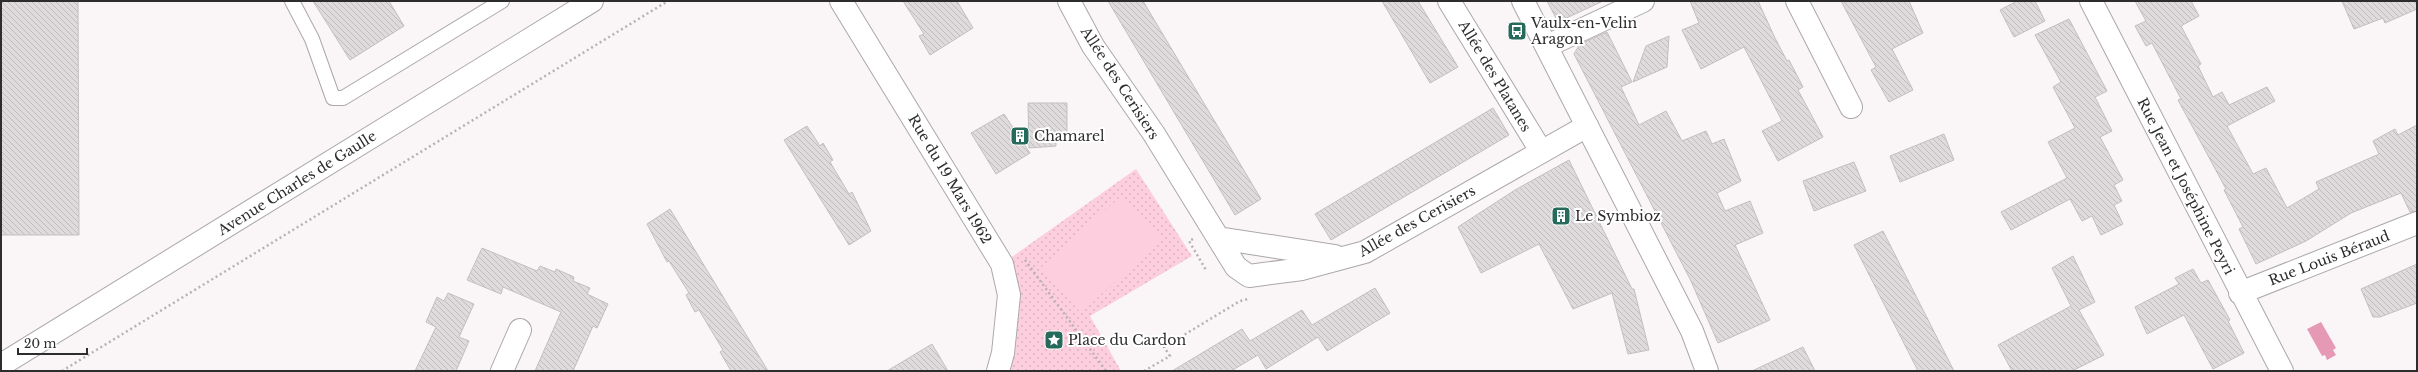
<svg xmlns="http://www.w3.org/2000/svg" width="2418" height="372" viewBox="0 0 2418 372" font-family="'Libre Baskerville',serif">
<style>
.grass{fill:url(#grass-dots)}
.pitch{fill:#fdcfde}
.water{fill:#e699b4}
.building{fill:url(#building-back-hatch);stroke:#c3bfc0}
.lines{fill:none;stroke-linecap:round;stroke-linejoin:round}
.lane-casing{stroke:#aca8a9;stroke-width:16}
.street-casing{stroke:#aca8a9;stroke-width:24}
.secondary-casing{stroke:#aca8a9;stroke-width:24}
.primary-casing{stroke:#aca8a9;stroke-width:24}
.path{stroke:#b6b2b3;stroke-width:2.5;stroke-dasharray:2 3;stroke-linecap:butt}
.lane{stroke:#fff;stroke-width:14}
.street{stroke:#fff;stroke-width:22}
.secondary{stroke:#fff;stroke-width:22}
.primary{stroke:#fff;stroke-width:22}
.labels{text-anchor:middle;stroke-width:4;stroke-linejoin:round;paint-order:stroke}
.poi-label{font-size:14px;fill:#2e2d2d;stroke:#fff;text-anchor:start}
.street-label{font-size:14px;fill:#2e2d2d;stroke:#fff}
</style>
<defs>
<pattern id="grass-dots" width="8" height="8" patternUnits="userSpaceOnUse"><rect width="8" height="8" fill="#fdcfde"/><path d="M2 2h.1M6 6h.1" fill="none" stroke="#d9b2bf" stroke-width="1.8" stroke-linecap="round"/></pattern>
<pattern id="building-back-hatch" width="6" height="6" patternUnits="userSpaceOnUse"><rect width="6" height="6" fill="#dfdbdc"/><path d="M-1 5l2 2M0 0l6 6M5-1l2 2" fill="none" stroke="#c0bcbd"/></pattern>
</defs>
<rect width="100%" height="100%" fill="#faf5f6"/>
<path class="grass" d="M1136 169 1192 256 1090 316 1121 371H998L1002 264Z"/>
<path class="pitch" d="M1122 195 1162 239 1081 313 1040 268Z"/>
<path class="water" d="M2321 322 2336 348 2333 350 2336 355 2327 360 2325 355 2322 356 2307 329Z"/>
<path class="building" d="M1 1H78L79 235H1Z
M313 1H389L404 26 350 60Z
M903 1H957L973 28 930 55 919 36 924 34Z
M1108 1H1143L1261 199 1235 215Z
M1382 1H1418L1458 67 1430 83Z
M1547 1H1603L1558 22Z
M1690 1H1758L1775 38 1787 61 1789 60 1803 87 1798 90 1823 137 1778 161 1762 131 1782 121 1744 47 1701 69 1682 30 1699 23Z
M1841 1H1909L1923 33 1892 49 1913 90 1889 102 1871 70 1876 67Z
M2017 1H2035L2045 21 2014 37 2000 10Z
M2135 1H2191L2199 16 2181 26 2201 64 2198 66 2213 97 2222 92 2229 105 2267 87 2275 101 2227 126 2253 174 2266 168 2287 208 2319 189 2316 182 2379 154 2373 141 2395 129 2398 135 2417 125V211L2410 212 2401 193 2351 213 2306 241 2256 264 2239 229 2243 227 2224 190 2226 189 2178 100 2181 99 2152 43 2146 46 2135 26 2146 21Z
M2342 1H2417V9L2385 23 2383 18 2354 29Z
M2069 19 2107 91 2095 97 2112 131 2100 137 2123 180 2114 185 2122 201 2114 205 2123 224 2101 235 2092 216 2082 221 2070 199 2011 230 2001 212 2067 178 2048 142 2075 128 2053 87 2061 82 2035 35Z
M1607 32 1632 82 1621 87 1639 125 1666 111 1682 141 1706 131 1712 144 1724 139 1741 181 1717 193 1725 211 1750 201 1763 233 1735 245 1770 320 1718 343 1691 281 1574 54 1580 44Z
M1669 36 1667 67 1633 82 1646 46Z
M1028 103H1067V139L1056 140V146L1029 148Z
M1493 108 1509 135 1331 240 1315 214Z
M1004 114 1030 153 996 174 971 133Z
M807 126 820 146 823 143 833 160 830 162 849 194 852 192 871 231 849 245 784 140Z
M1944 134 1954 160 1900 182 1890 156Z
M1569 160 1632 289H1634L1649 350 1628 354 1612 293 1573 309 1539 244 1481 273 1458 227 1515 190Z
M1854 162 1866 191 1814 211 1803 181Z
M670 209 768 371H731L720 352 723 350 699 310 695 312 686 295 689 293 669 261 667 262 647 224Z
M1883 231 1954 371H1918L1854 245Z
M482 248 537 271 540 266 555 272 556 269 574 277 573 281 590 288 587 294 608 304 597 328 593 326 573 371H535L561 312 503 287 501 294 467 280Z
M2073 256 2095 302 2079 310 2104 355 2072 371H2012L1998 345 2071 306 2052 268Z
M2417 264V303L2380 317H2373L2361 289Z
M2193 269 2201 283 2208 280 2230 320 2228 321 2244 353 2213 369 2184 315 2147 334 2135 307 2179 284 2175 278Z
M1375 288 1390 313 1327 351 1318 337 1266 369 1258 355 1231 371H1172L1242 329 1250 341 1302 310 1312 325Z
M448 293 474 304 459 337 469 341 456 371H415L436 327 426 322 437 297 444 301Z
M932 344 948 371H887Z
M1803 347 1815 371H1752Z"/>
<g class="lines">
<g class="lane-casing">
<path id="lane" d="M292 1 312 39 333 98H343L502 1"/>
</g>
<g class="street-casing">
<path id="street" d="M841 1 1002 264 1009 295 1003 353 998 371
M1069 1 1093 46 1154 134 1236 267 1249 276 1302 269 1365 252 1587 126
M1449 1 1541 151
M1797 1 1851 107
M2091 1 2282 371
M1547 46 1643 1
M1218 238 1335 256
M2240 293 2417 223
M502 371 520 330"/>
</g>
<g class="secondary-casing">
<path id="secondary" d="M1523 1 1692 331 1707 371"/>
</g>
<g class="primary-casing">
<path id="primary" d="M1 365 592 1"/>
</g>
<path class="path" d="M1193 239 1189 241 1206 270
M1025 260 1106 371
M62 371 668 1
M1144 371 1170 356 1164 347 1240 301 1248 299"/>
<use href="#lane" class="lane"/>
<use href="#street" class="street"/>
<use href="#secondary" class="secondary"/>
<use href="#primary" class="primary"/>
</g>
<defs>
<g id="bus-square" transform="scale(1)"><rect x="-9" y="-9" width="18" height="18" rx="4" fill="#266a5b" stroke="#fff"/><path d="M-5-6H5V4H4V6H2V4H-2V6H-4V4H-5ZM-3.5-4V0h7V-4ZM-3.5 1.2v1.5H-2V1.2ZM2 1.2v1.5H3.5V1.2Z" fill="#fff"/></g>
<g id="building-square" transform="scale(1)"><rect x="-9" y="-9" width="18" height="18" rx="4" fill="#266a5b" stroke="#fff"/><path d="M-4-6H4V6H1V3H-1V6H-4ZM-2.5-4.3h1.7v1.8h-1.7ZM.8-4.3h1.7v1.8H.8ZM-2.5-1h1.7V.8h-1.7ZM.8-1h1.7V.8H.8Z" fill="#fff"/></g>
<g id="sight-square" transform="scale(1)"><rect x="-9" y="-9" width="18" height="18" rx="4" fill="#266a5b" stroke="#fff"/><path d="M0-6L1.8-2.2L6-1.7L2.9 1.2L3.7 5.4L0 3.3L-3.7 5.4L-2.9 1.2L-6-1.7L-1.8-2.2Z" fill="#fff"/></g>
</defs>
<g fill-rule="evenodd">
<use href="#bus-square" x="1517" y="31"/>
<use href="#building-square" x="1020" y="136"/>
<use href="#building-square" x="1561" y="216"/>
<use href="#sight-square" x="1054" y="340"/>
</g>
<g class="labels">
<g class="poi-label">
<text x="1531" y="28">Vaulx-en-Velin<tspan x="1531" dy="16">Aragon</tspan></text>
<text x="1034" y="141">Chamarel</text>
<text x="1575" y="221">Le Symbioz</text>
<text x="1068" y="345">Place du Cardon</text>
</g>
<g class="street-label">
<text transform="translate(1495 76) rotate(59)" y="5">Allée des Platanes</text>
<text transform="translate(1120 83) rotate(57)" y="5">Allée des Cerisiers</text>
<text transform="translate(950 179) rotate(59)" y="5">Rue du 19 Mars 1962</text>
<text transform="translate(297 183) rotate(-32)" y="5">Avenue Charles de Gaulle</text>
<text transform="translate(2186 186) rotate(63)" y="5">Rue Jean et Joséphine Peyri</text>
<text transform="translate(1417 221) rotate(-29)" y="5">Allée des Cerisiers</text>
<text transform="translate(2329 258) rotate(-21)" y="5">Rue Louis Béraud</text>
</g>
</g>
<rect width="2418" height="372" fill="none" stroke="#2e2d2d" stroke-width="4"/>
<path d="M18 348v6h69v-6" fill="none" stroke="#2e2d2d" stroke-width="2"/>
<text x="24" y="348" font-size="12" fill="#2e2d2d" stroke="#ffffff" stroke-width="3" paint-order="stroke">20 m</text>
</svg>
